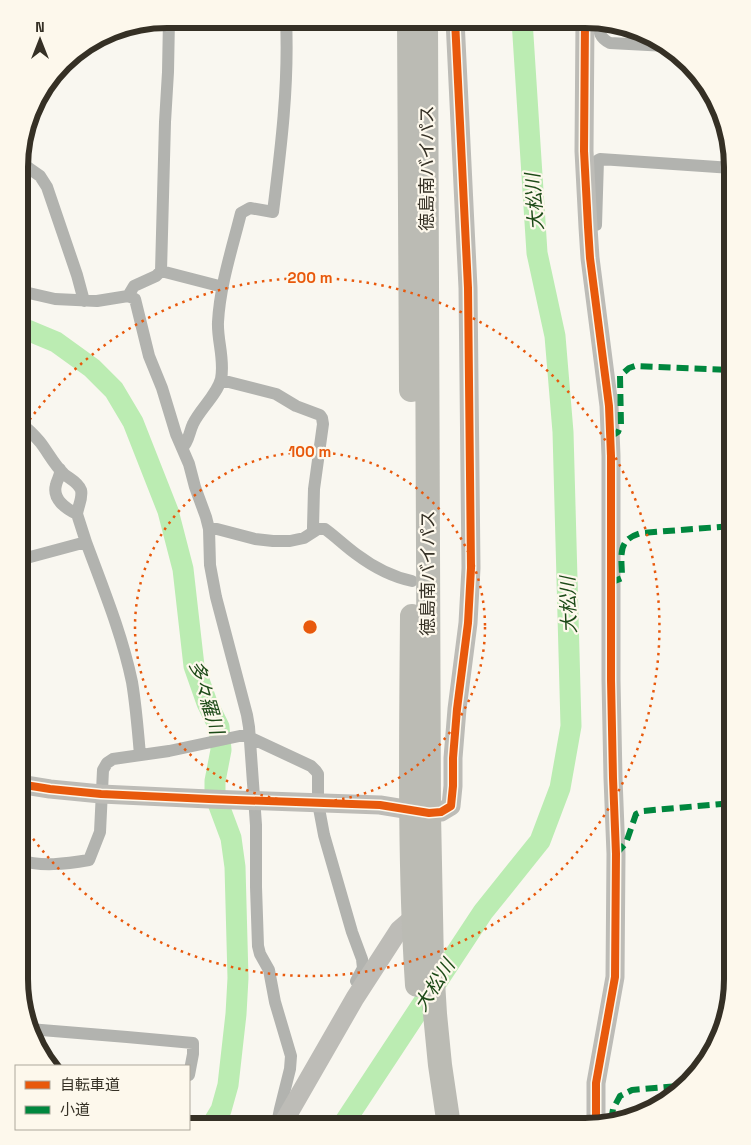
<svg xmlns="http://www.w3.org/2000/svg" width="751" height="1145" viewBox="0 0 751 1145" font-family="'Space Grotesk','Noto Sans JP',sans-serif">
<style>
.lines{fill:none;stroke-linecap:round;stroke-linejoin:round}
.river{stroke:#bbecb2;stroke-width:21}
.street{stroke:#b2b3af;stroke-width:12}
.secondary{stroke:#bdbcb7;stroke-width:19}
.highway{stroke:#bbbbb4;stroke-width:24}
.quiet{stroke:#00873e;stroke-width:6;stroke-dasharray:12 6;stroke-linecap:butt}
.cycleway-casing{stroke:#fdf8ec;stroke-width:11}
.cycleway{stroke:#e8590c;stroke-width:8}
.ring{fill:none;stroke:#e8590c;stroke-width:2.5;stroke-dasharray:2.5 5}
.labels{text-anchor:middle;stroke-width:4.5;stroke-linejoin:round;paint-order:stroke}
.street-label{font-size:18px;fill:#353025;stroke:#fdf8ec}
.water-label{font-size:19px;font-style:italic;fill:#1c4a17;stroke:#fdf8ec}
.rim{fill:none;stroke:#353025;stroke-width:6}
.centre{fill:#e8590c;stroke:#fdf8ec;stroke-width:2.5}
.ring-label{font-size:15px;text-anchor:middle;font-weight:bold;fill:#e8590c;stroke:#fdf8ec;stroke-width:4.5;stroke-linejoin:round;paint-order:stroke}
</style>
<rect width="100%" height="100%" fill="#f9f7f0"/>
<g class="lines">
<path class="river" d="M20 327 56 342 92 368 114 390 133 422 168 511 183 569 194 666 207 703 219 727 221 750 215 781V795L231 838 235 867 238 978 236 1014 228 1085 221 1110 212 1125
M342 1126 483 912 540 841 560 788 571 726 563 432 555 336 537 253 522 20"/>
<path class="street" d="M598 20C599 31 599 38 610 43L667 46
M20 162 40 176 47 187 77 275 84 301
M592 226 596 225 598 160 600 159 732 168
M161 271 223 287
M20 291 55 299 97 301 128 296 135 299 149 356 162 388 176 434 189 464 195 487 206 517 209 529 210 565 216 597 247 715 249 727 256 825V887L258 946 260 954 269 970 275 1002 291 1056 290 1069 280 1109 278 1119 281 1125
M128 296 134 286 156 276 161 271 165 122 168 72 169 19
M221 380 276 394 296 406 320 415 322 418 323 424 314 489 313 527V531
M20 423C27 428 34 435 40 442 48 452 54 465 64 474 70 479 78 482 81 490 83 498 78 506 77 514
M182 448C189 442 189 432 193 424 200 409 217 395 221 379 225 360 217 340 218 322 220 285 232 249 241 213L250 208 273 212C281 148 289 84 286 19
M60 469C61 476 57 479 56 485 52 499 66 509 77 514L86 542
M209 529H217L255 539 273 541H290L304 538 318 529H325C336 537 345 546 356 554 372 566 393 577 412 581
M19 560 86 542C103 588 122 634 132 682 136 706 138 731 140 755
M251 738 311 766 316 771 318 774V803L324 835 352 932 362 959 363 968 356 981
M19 806 20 802 19 791
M19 860C41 867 66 864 89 860L100 832 103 770 107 763 113 759 169 751 249 734
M29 1029 127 1037 193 1043V1054L189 1075"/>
<path class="secondary" d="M585 20 584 151 588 227 590 258 609 406 611 456V680L613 778 616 854 615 977 596 1083V1124
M19 784 50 789 101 794 209 799 380 805 429 813 441 812 451 806 453 786V758L457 709 468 623 471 568 468 288 455 20
M282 1125 355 998 399 930 414 917"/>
<path class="highway" d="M409 19 411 390
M426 20 429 813 432 965 435 1014 440 1065 449 1126
M412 616C411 739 409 862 417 985"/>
<path class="quiet" d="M610 437 618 432 621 425 620 376 629 368 635 366 732 370
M610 583 622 578C622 556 616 540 641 533L732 526
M616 854 626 843 636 814 643 811 732 803
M611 1121 613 1109 620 1096 632 1090 678 1086"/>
<g class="cycleway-casing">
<path id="cycleway" d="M585 20 584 151 588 227 590 258 609 406 611 456V680L613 778 616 854 615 977 596 1083V1124
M19 784 50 789 101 794 209 799 380 805 429 813 441 812 451 806 453 786V758L457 709 468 623 471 568 468 288 455 20"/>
</g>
<use href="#cycleway" class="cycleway"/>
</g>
<g class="ring">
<circle cx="310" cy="627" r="175"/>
<path d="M21 432A349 349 0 1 1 21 822"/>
</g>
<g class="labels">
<g class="street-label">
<text transform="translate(427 168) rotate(-90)" y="6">徳島南バイパス</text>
<text transform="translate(428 573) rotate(-90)" y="6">徳島南バイパス</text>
</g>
<g class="water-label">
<text transform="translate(534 202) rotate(-94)" y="7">大松川</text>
<text transform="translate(568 605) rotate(-92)" y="7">大松川</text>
<text transform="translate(207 697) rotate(73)" y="7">多々羅川</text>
<text transform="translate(434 985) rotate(-57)" y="7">大松川</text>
</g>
</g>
<path d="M0 0H751V1145H0ZM167 28H585A139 139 0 0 1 724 167V979A139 139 0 0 1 585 1118H167A139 139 0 0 1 28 979V167A139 139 0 0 1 167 28Z" fill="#fdf8ec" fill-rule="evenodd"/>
<path class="rim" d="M167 28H585A139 139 0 0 1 724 167V979A139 139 0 0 1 585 1118H167A139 139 0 0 1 28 979V167A139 139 0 0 1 167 28Z"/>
<circle cx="310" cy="627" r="8" class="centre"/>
<g class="ring-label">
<text x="310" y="283">200 m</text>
<text x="310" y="457">100 m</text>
</g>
<rect x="15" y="1065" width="175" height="65" fill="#fdf8ec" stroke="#ada89c"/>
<rect x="25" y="1081" width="25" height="8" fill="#e8590c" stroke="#ada89c"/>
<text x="60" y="1090" font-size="15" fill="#353025">自転車道</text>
<rect x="25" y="1106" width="25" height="8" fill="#00873e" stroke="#ada89c"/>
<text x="60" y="1115" font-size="15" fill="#353025">小道</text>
<g transform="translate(40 40)" stroke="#fdf8ec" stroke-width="4" paint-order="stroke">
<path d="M0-4L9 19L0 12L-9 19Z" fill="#353025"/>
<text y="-8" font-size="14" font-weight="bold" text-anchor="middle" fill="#353025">N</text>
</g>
</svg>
